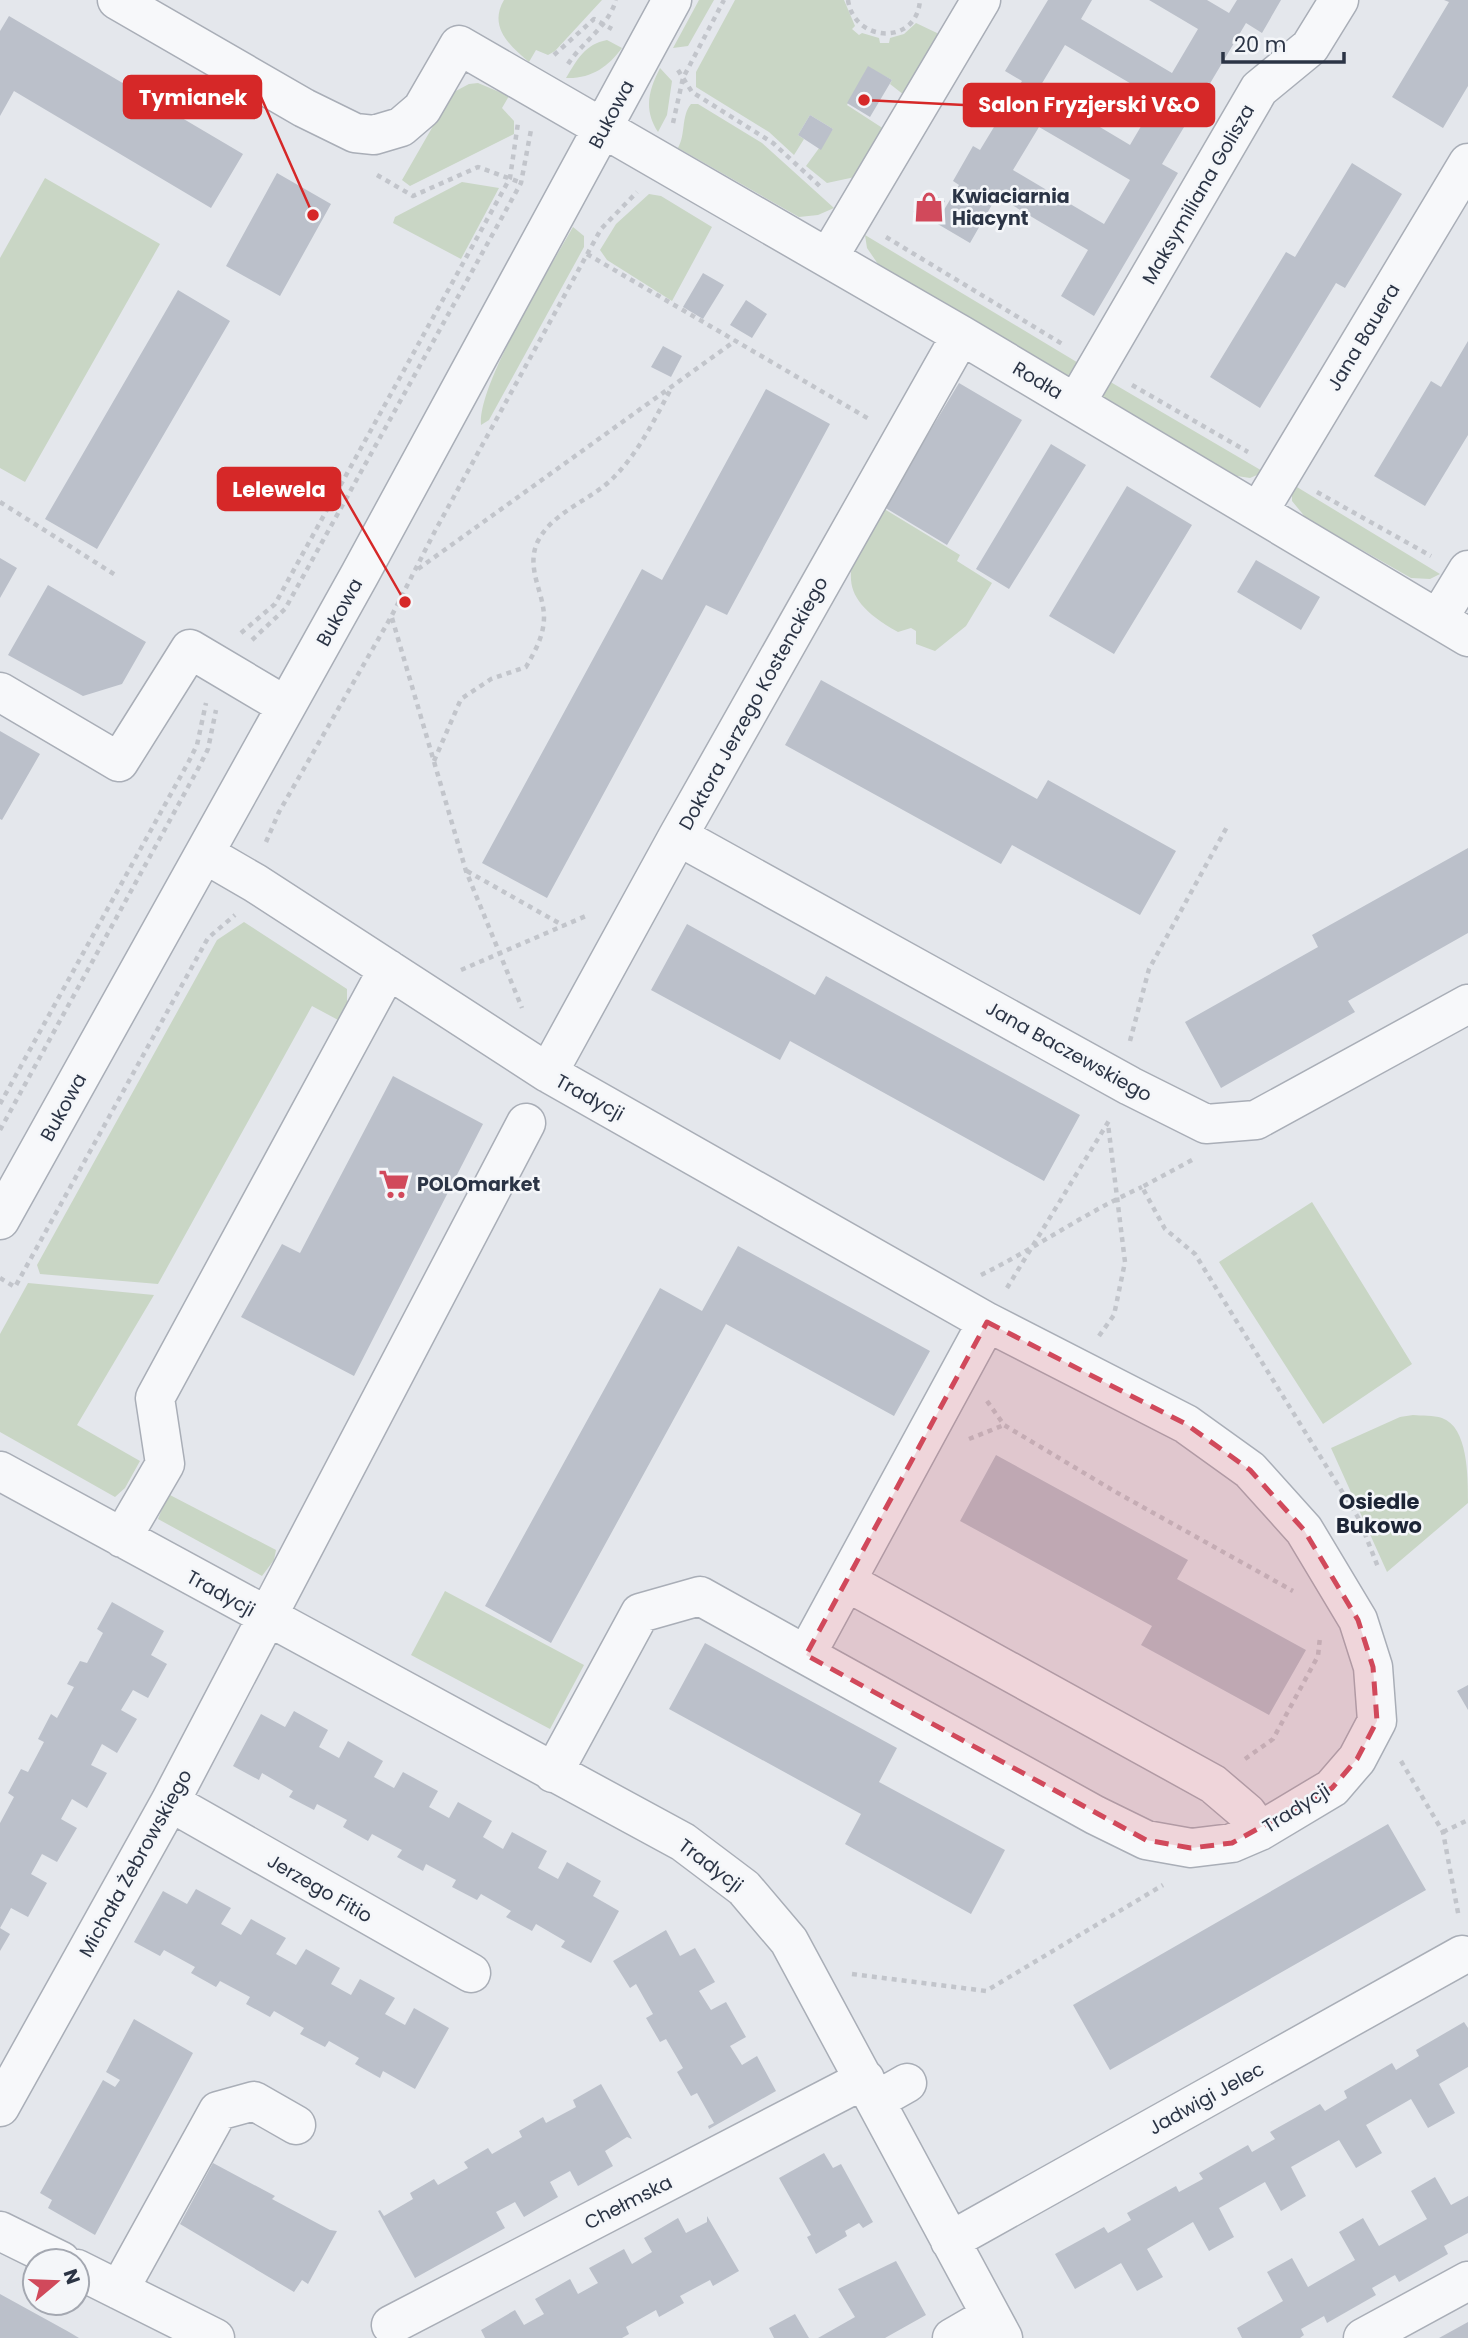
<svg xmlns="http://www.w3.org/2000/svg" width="1468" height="2338" viewBox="0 0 1468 2338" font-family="Poppins,sans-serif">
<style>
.green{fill:#c9d6c5}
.building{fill:#bbc0ca;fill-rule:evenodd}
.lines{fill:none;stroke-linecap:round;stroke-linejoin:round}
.minor-casing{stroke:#a9aeb7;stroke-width:41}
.path{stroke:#c2c5cb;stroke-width:4.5;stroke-dasharray:5 5;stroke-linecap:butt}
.minor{stroke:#f7f8fa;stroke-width:38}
.marked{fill:#d1495b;fill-opacity:0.2;stroke:#d1495b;stroke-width:5;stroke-dasharray:14 9;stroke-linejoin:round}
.labels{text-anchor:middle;stroke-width:5;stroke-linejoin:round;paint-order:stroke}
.street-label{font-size:19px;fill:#2b3445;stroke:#f4f6f9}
.poi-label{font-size:19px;font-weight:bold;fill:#2b3445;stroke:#f4f6f9;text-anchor:start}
.neighbourhood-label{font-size:21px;font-weight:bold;fill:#1d2536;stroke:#f4f6f9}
.leader{fill:none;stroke:#d62828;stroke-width:2.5}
.callout-dot{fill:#d62828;stroke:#f4f6f9;stroke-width:2.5}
.callout{fill:#d62828;stroke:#d62828;stroke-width:2.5}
.callout-label{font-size:21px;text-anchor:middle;font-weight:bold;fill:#fff}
</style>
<rect width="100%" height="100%" fill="#e4e7ec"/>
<path class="green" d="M504 0H602L555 51 548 55 536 50 529 62C510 46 488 27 504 0Z
M699 0H714L688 46 673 48Z
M735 0H844L855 26 852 29 859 35 862 33 879 38 880 43H889L890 38 904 34 916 23 937 33 938 37 904 95 890 84 892 80 868 67 847 105 884 129 855 177 827 183 806 166 833 129 810 115 798 135 804 139 794 155 769 132 696 87V72Z
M607 40 622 48C608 67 591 79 566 78 577 60 585 44 607 40Z
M660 68 672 81 667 115 658 132C643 109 649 90 660 68Z
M478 83 509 96 502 108 514 121V134L410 186 402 180 452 93 469 84Z
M691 104H698L762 143 834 208 818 215 799 217 678 148C686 134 681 116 691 104Z
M45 178 160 244 25 482 0 468V258Z
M462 182 499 188 461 259 393 223 395 217Z
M649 194 661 196 712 227 672 301 607 260 600 250 616 224Z
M573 227 584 236V247L489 420 481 425C477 385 551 266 573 227Z
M865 235 1085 367 1066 376 878 264 867 248Z
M1102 377 1264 472 1250 478 1237 476 1103 398Z
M1292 484 1440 574 1430 579 1411 578 1306 518 1292 501Z
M881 507 960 555 957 561 992 583 966 626 935 651 916 644V631L911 628 898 632C829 594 847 563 881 507Z
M244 922 347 989V1006L340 1021 312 1006 158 1284 40 1274 37 1265 217 940Z
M1312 1202 1412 1364 1323 1424 1219 1262Z
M28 1283 154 1295 77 1425 140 1461 125 1488 115 1497 0 1432V1334Z
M1413 1415C1422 1416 1433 1415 1442 1418 1468 1427 1468 1476 1468 1503L1387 1572 1331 1448 1400 1417Z
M168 1494 276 1550 274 1560 262 1576 158 1519Z
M445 1591 584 1665 550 1729 411 1655Z"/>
<path class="building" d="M1048 0H1092L1081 19 1172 73 1198 29 1149 0H1207L1229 13 1237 0H1281L1262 33 1246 23 1162 164 1178 173 1094 316 1061 296 1088 250 1042 223 997 196 970 243 936 223 959 185 953 181 973 146 980 150 1022 81 1005 71ZM1065 45 1157 99 1130 145 1038 90ZM1039 127 1130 180 1104 224 1013 170Z
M1444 0H1468V86L1443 128 1392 97 1449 2Z
M9 16 243 154 211 208 14 91 0 116V31Z
M868 66 892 80 870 117 847 103Z
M810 115 833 129 821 150 798 135Z
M1352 163 1402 194 1345 288 1336 283 1260 408 1210 377 1286 252 1295 257Z
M277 173 331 204 280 296 226 266Z
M925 191 945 201 933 223 913 212Z
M703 273 724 285 703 319 683 307Z
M178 290 230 321 97 549 45 519Z
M746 300 767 314 752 338 730 325Z
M1468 341V435L1425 506 1374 476 1431 381 1441 387Z
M663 346 682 356 671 377 651 367Z
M959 383 1022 420 947 545 884 507Z
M766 389 830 424 727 615 706 605 547 898 482 863 642 569 662 580Z
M1051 444 1086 465 1009 589 976 569Z
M1127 486 1192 525 1114 654 1049 616Z
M0 558 17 568 0 598Z
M1256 560 1320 597 1301 630 1237 592Z
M48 585 146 642 122 684 83 696 8 655Z
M821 680 1037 799 1048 780 1176 851 1140 915 1012 845 1001 864 785 745Z
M0 731 40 754 2 820 0 819Z
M1468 848V933L1348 1001 1355 1012 1221 1088 1185 1022 1318 947 1312 935Z
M687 924 815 995 826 976 1080 1115 1044 1181 790 1041 780 1060 651 990Z
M393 1076 483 1124 354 1376 241 1317 282 1244 300 1253Z
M738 1246 930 1351 894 1416 726 1324 551 1643 485 1606 660 1288 702 1311Z
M996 1455 1188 1560 1177 1579 1306 1650 1269 1715 1141 1645 1152 1626 960 1521Z
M112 1602 164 1631 151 1655 167 1664 148 1698 133 1690 121 1710 137 1719 117 1753 102 1744 91 1765 107 1773 87 1808 72 1799 61 1819 77 1828 57 1862 42 1854 31 1874 47 1883 28 1917 11 1908 0 1928 10 1934 0 1951V1823L14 1797 8 1793 21 1769 28 1772 44 1742 38 1739 51 1714 57 1718 74 1687 67 1684 80 1661 87 1663 103 1633 97 1629Z
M705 1643 897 1748 879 1782 1005 1850 971 1914 845 1844 861 1814 669 1709Z
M1468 1685V1710L1457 1691Z
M294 1711 328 1730 319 1747 339 1758 348 1741 383 1761 374 1777 394 1788 403 1772 438 1791 429 1807 449 1818 458 1802 492 1821 483 1837 503 1849 512 1832 547 1851 538 1868 558 1879 567 1862 601 1881 593 1896 619 1911 591 1963 561 1947 565 1941 536 1924 532 1931 506 1917 511 1911 481 1894 477 1900 452 1887 456 1880 426 1864 423 1871 397 1857 402 1850 372 1834 368 1841 343 1827 347 1820 317 1804 314 1810 289 1797 293 1791 262 1773 259 1780 233 1766 261 1714 285 1727Z
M1388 1824 1426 1890 1110 2070 1073 2005Z
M196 1889 231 1908 221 1924 241 1935 251 1919 286 1938 276 1954 296 1965 306 1949 340 1968 331 1984 351 1995 360 1979 395 1998 385 2014 405 2025 414 2008 449 2028 415 2089 383 2071 380 2078 355 2064 359 2058 329 2041 325 2047 300 2034 304 2028 274 2011 270 2017 246 2004 250 1997 220 1981 216 1987 191 1973 195 1967 164 1950 160 1956 134 1942 163 1891 187 1904Z
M666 1930 680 1956 695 1948 715 1982 699 1991 711 2010 726 2002 746 2037 730 2046 742 2065 757 2056 776 2091 709 2129 708 2126 714 2123 697 2093 691 2096 677 2072 683 2068 666 2039 660 2042 646 2018 653 2014 636 1984 630 1988 613 1961Z
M134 2019 193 2053 95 2235 48 2208 52 2200 40 2193 103 2080 115 2087 120 2080 106 2072Z
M1464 2022 1468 2028V2067L1439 2084 1455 2113 1428 2128 1411 2099 1366 2125 1382 2153 1356 2168 1339 2140 1291 2167 1306 2196 1281 2211 1265 2182 1219 2208 1234 2237 1209 2251 1193 2222 1147 2249 1163 2277 1137 2291 1121 2263 1075 2289 1055 2254 1104 2227 1108 2233 1131 2220 1127 2213 1176 2186 1179 2192 1203 2179 1199 2173 1248 2145 1252 2152 1275 2139 1270 2132 1320 2104 1325 2111 1347 2098 1344 2091 1392 2063 1396 2070 1419 2056 1416 2050Z
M601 2084 632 2139 627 2137 605 2151 613 2166 578 2186 570 2171 550 2182 558 2197 524 2217 515 2202 496 2212 505 2228 415 2278 378 2211 380 2210 384 2216 413 2199 410 2193 434 2179 438 2185 468 2168 464 2162 488 2148 492 2154 522 2137 519 2131 543 2117 546 2123 576 2107 573 2100Z
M824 2153 833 2168 841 2164 873 2222 863 2228 859 2223 845 2231 847 2236 816 2254 807 2237 811 2235 779 2178Z
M213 2163 275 2196 272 2199 330 2230 337 2231 308 2284 302 2280 294 2292 180 2224Z
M1435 2177 1451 2205 1468 2196V2233L1444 2246 1448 2254 1399 2282 1395 2275 1372 2288 1376 2295 1327 2323 1324 2316 1301 2329 1304 2335 1300 2338H1242L1237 2328 1283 2301 1267 2272 1292 2258 1308 2287 1355 2260 1339 2232 1363 2218 1379 2246 1427 2219 1411 2191Z
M707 2216 739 2271 713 2286 710 2280 680 2296 684 2303 659 2317 656 2310 626 2327 629 2334 622 2338H485L481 2330 515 2310 524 2325 544 2314 535 2299 570 2279 578 2294 598 2283 589 2268 624 2249 632 2264 652 2252 644 2238 678 2218 686 2233 707 2222Z
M896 2261 926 2315 885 2338H818L855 2317 838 2289Z
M0 2294 69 2332 79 2338H0Z
M795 2314 809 2338H774L769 2328Z
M1468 2322V2338H1439Z"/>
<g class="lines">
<g class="minor-casing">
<path id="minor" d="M117 0 304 108 355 133 374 135 401 127 422 109 459 45 961 335 1468 637
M828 258 981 0
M1076 403 1259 89 1310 47 1339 0
M1259 511 1468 163
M1438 619 1468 570
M0 692 119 762 190 649 286 706
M678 836 1130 1086 1206 1124 1256 1120 1468 1004
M205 854 255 883 548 1073 987 1322 1186 1424 1250 1470 1304 1530 1358 1620 1373 1667 1377 1721 1357 1759 1332 1788 1260 1831 1232 1843 1191 1848 1146 1840 1095 1815 806 1655
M548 1073 678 836 961 335
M0 1220 360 574 672 0
M0 1471 683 1842 744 1888 789 1941 1003 2338
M122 1538 165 1464 155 1398 388 969
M847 1582 1213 1784 1247 1813 1260 1831
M553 1773 640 1613 700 1596 806 1655 987 1322
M170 1802 471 1973
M877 2100 907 2083
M0 2107 170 1802 526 1123
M0 2231 61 2261
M950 2241 1462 1955
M77 2269 215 2338
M119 2290 218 2111 254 2101 296 2125
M391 2325 865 2079
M952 2338 990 2316
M1363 2338 1468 2281"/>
</g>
<path class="path" d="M848 0C854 43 917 46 920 0
M554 55 594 19 612 29
M568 64C583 41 608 27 616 0
M678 70 692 92 773 143 823 189
M673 123 683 78 724 0
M377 175 413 196 478 167 522 183
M886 237 1064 345
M587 254 869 419
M1132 385 1248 452
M1317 492 1431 556
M0 502 117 576
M418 569 735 341
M392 618 466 871 522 1008
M241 633 275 604 510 178 518 123
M252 640 285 609 521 183 531 130
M434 761 461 699 491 679 526 667C535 651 544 636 544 617 544 593 526 569 537 543 551 512 592 500 614 477 640 451 655 418 672 387
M266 842 279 812 391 617 435 531 601 229 637 192
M467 871 564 926
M461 970 588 915
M1130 1041 1149 969 1228 825
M0 1104 189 761 197 745 206 703
M0 1130 199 767 208 749 216 710
M1192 1160 1142 1187 1165 1229 1195 1254 1359 1519 1378 1567
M981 1275C1036 1248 1086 1212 1142 1187
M0 1278 15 1287 208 938 235 915
M1007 1288 1110 1119
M1099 1336 1114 1315 1125 1262 1108 1124
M987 1401 1004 1425 1114 1491 1293 1591
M969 1439 1004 1425
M1245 1759 1273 1739 1318 1656 1320 1637
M1401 1761 1443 1832 1459 1918
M1443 1832 1468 1820
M852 1974 986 1991 1163 1885"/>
<use href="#minor" class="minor"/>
</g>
<path class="marked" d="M987 1322 1186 1424 1250 1470 1304 1530 1358 1620 1373 1667 1377 1721 1357 1759 1332 1788 1232 1843 1191 1848 1146 1840 806 1655Z"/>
<defs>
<g id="shop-bare" transform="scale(2.415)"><path d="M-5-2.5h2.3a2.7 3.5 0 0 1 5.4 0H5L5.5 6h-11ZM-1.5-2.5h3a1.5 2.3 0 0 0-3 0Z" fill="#d1495b" stroke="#f4f6f9" stroke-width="2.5" paint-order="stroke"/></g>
<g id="supermarket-bare" transform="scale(2.415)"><path d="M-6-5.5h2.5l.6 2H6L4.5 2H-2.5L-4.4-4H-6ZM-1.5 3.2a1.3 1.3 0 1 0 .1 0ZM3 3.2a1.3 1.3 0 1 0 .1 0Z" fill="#d1495b" stroke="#f4f6f9" stroke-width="2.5" paint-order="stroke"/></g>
</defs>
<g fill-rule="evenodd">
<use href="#shop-bare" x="929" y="207"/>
<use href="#supermarket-bare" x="394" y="1184"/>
</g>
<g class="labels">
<g class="street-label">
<text transform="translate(611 114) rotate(-62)" y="7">Bukowa</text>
<text transform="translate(1198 194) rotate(-60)" y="7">Maksymiliana Golisza</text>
<text transform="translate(1363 337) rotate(-59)" y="7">Jana Bauera</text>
<text transform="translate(1038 380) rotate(31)" y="7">Rodła</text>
<text transform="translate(339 612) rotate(-61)" y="7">Bukowa</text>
<text transform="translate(753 703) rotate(-61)" y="7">Doktora Jerzego Kostenckiego</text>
<text transform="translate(1069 1051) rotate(29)" y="7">Jana Baczewskiego</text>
<text transform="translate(590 1097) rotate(29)" y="7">Tradycji</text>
<text transform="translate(63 1107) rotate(-61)" y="7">Bukowa</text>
<text transform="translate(221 1593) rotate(29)" y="7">Tradycji</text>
<text transform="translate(1296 1808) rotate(-32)" y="7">Tradycji</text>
<text transform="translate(135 1863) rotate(-61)" y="7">Michała Żebrowskiego</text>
<text transform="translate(711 1865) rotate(37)" y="7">Tradycji</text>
<text transform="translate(320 1888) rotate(30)" y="7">Jerzego Fitio</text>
<text transform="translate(1206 2098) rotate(-29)" y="7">Jadwigi Jelec</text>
<text transform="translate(628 2202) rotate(-27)" y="7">Chełmska</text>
</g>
<g class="poi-label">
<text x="952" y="203">Kwiaciarnia<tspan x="952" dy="22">Hiacynt</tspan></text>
<text x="417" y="1191">POLOmarket</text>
</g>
<g class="neighbourhood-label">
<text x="1379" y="1509">Osiedle<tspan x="1379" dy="24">Bukowo</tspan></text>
</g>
</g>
<path class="leader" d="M313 215L261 97M864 100L964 105M405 602L340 489"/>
<g class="callout-dot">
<circle cx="313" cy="215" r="7"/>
<circle cx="864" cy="100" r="7"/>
<circle cx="405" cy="602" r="7"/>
</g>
<g class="callout">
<rect x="124" y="76" width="137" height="42" rx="7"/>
<rect x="964" y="84" width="250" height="42" rx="7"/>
<rect x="218" y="468" width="122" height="42" rx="7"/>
</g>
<g class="callout-label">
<text x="193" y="105">Tymianek</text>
<text x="1089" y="112">Salon Fryzjerski V&amp;O</text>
<text x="279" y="497">Lelewela</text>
</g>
<g transform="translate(56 2282) rotate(71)"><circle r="33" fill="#f4f6f9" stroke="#a4a8b1" stroke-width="2"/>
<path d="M0-5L12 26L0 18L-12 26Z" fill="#d1495b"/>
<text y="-10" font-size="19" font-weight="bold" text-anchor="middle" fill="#2b3445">N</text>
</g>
<path d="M1223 52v10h121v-10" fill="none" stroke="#2b3445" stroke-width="3.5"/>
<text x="1234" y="52" font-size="21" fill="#2b3445" stroke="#f4f6f9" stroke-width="5" paint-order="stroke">20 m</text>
</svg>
